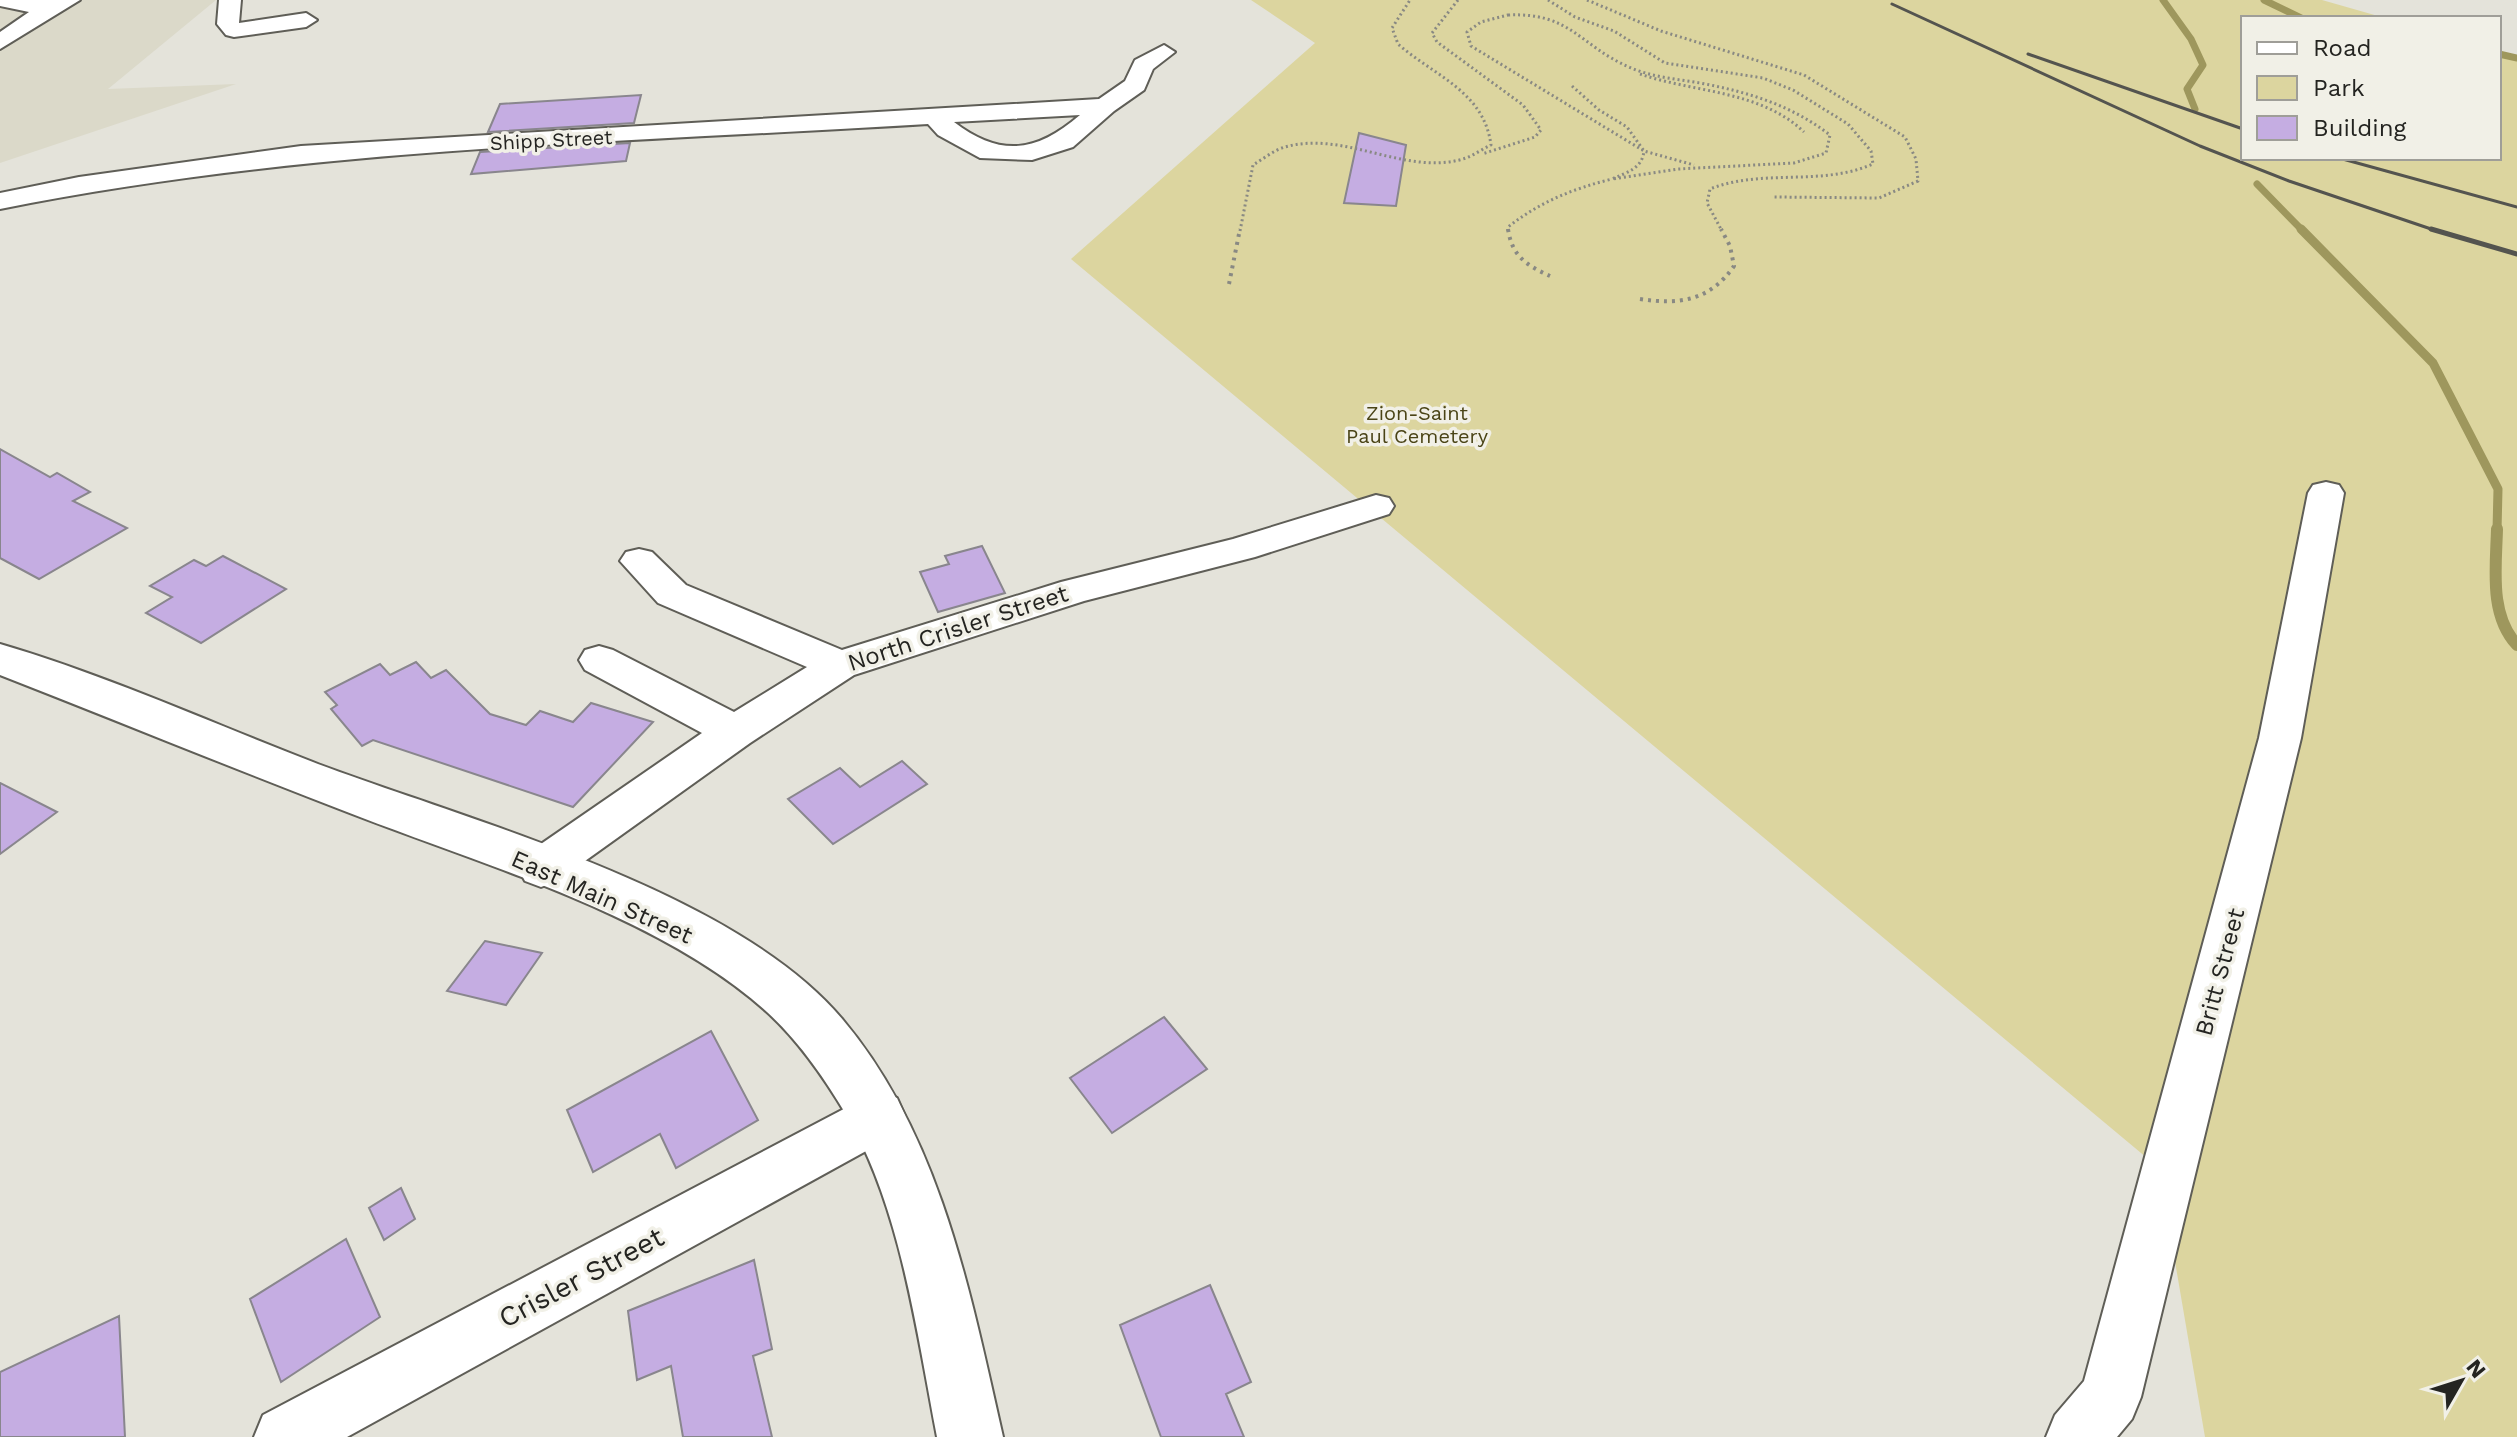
<svg xmlns="http://www.w3.org/2000/svg" width="2517" height="1437" viewBox="0 0 2517 1437" font-family="'Work Sans',sans-serif">
<style>
.built{fill:#dbd9c9}
.green{fill:#dcd59f}
.lines{fill:none;stroke-linecap:round;stroke-linejoin:round}
.stream-far2{stroke:#9e975d;stroke-width:7}
.stream-far1{stroke:#9e975d;stroke-width:9}
.stream{stroke:#9e975d;stroke-width:12}
.building{fill:#c5ade2;stroke:#89868d;stroke-width:2}
.minor-casing{stroke:#5f5e57;stroke-width:4}
.major-casing{stroke:#5f5e57;stroke-width:4}
.path-far1{stroke:#898983;stroke-width:3;stroke-dasharray:2 3;stroke-linecap:butt}
.path{stroke:#898983;stroke-width:4;stroke-dasharray:3 5;stroke-linecap:butt}
.minor{fill:#fff;fill-rule:evenodd}
.major{fill:#fff;fill-rule:evenodd}
.rail-far1{stroke:#54544f;stroke-width:3}
.rail{stroke:#54544f;stroke-width:5}
.labels{text-anchor:middle;stroke-width:7;stroke-linejoin:round;paint-order:stroke}
.far-street-label{font-size:20px;fill:#242421;stroke:#f1f0e7}
.far-park-label{font-size:20px;fill:#4a4416;stroke:#f1f0e7}
.street-label{font-size:24px;fill:#242421;stroke:#f1f0e7}
.near-street-label{font-size:28px;fill:#242421;stroke:#f1f0e7}
</style>
<rect width="100%" height="100%" fill="#e4e3da"/>
<path class="built" d="M0 0H216L108 89 236 84 0 163Z"/>
<path class="green" d="M1251 0H2322L2385 18H2243V158H2499V51L2517 56V1437H2205L2159 1168 1071 259 1315 43Z"/>
<g class="lines">
<path class="stream-far2" d="M2163 0 2191 39 2203 65 2187 89 2195 109
M2264 0 2301 18
M2499 54 2517 58
M2257 184 2303 231"/>
<path class="stream-far1" d="M2301 229 2433 363 2498 489 2497 531"/>
<path class="stream" d="M2497 529C2496 568 2489 615 2517 645"/>
</g>
<path class="building" d="M641 95 634 123 488 132 500 104Z
M1359 133 1406 145 1396 206 1344 203Z
M630 143 626 161 471 174 480 152Z
M0 449 50 477 57 473 90 492 73 501 127 528 39 579 0 558Z
M982 546 1005 593 938 612 920 572 949 564 945 556Z
M223 556 286 589 201 643 146 613 172 597 150 586 194 560 206 566Z
M416 662 431 678 446 670 490 714 526 725 540 711 573 722 591 703 653 722 573 807 373 740 362 746 331 709 337 705 325 692 380 664 390 675Z
M902 761 927 784 833 844 788 799 840 768 860 787Z
M0 783 57 812 0 854Z
M485 941 542 953 506 1005 447 991Z
M1164 1017 1207 1069 1112 1133 1070 1078Z
M711 1031 758 1120 676 1168 660 1134 593 1172 567 1110Z
M401 1188 415 1219 384 1240 369 1208Z
M346 1239 380 1317 281 1382 250 1299Z
M754 1260 772 1349 753 1356 772 1437H683L671 1366 637 1380 628 1311Z
M1210 1285 1251 1382 1226 1394 1244 1437H1161L1120 1325Z
M119 1316 125 1437H0V1372Z"/>
<g class="lines">
<g class="minor-casing">
<path id="minor" d="M0 0H80L0 49V32L29 12 0 6Z
M219 0H241L239 23 306 13 317 20 306 27 234 37 226 35 217 24Z
M1164 45 1175 52 1153 69 1144 90 1114 111 1073 147 1032 160 980 158 938 135 928 124C618 143 305 147 0 209V193L79 177 301 146 1099 99 1125 81 1135 60ZM1080 115C1037 152 1001 158 954 122Z
M2326 482 2339 485 2344 493 2301 738 2141 1397 2132 1419 2117 1437H2046L2055 1415 2084 1381 2259 738 2308 493 2313 485Z
M1376 495 1389 498 1394 506 1389 514 1255 557 1084 601 854 675 750 743 557 881 541 887 525 881 518 868 525 855 702 733 585 670 579 660 585 650 599 646 613 650 734 712 807 667 658 603 620 561 626 552 639 549 652 552 686 585 842 650 1061 582 1233 539Z
M878 1091 897 1098 905 1116 897 1134 347 1437H254L263 1415Z"/>
</g>
<g class="major-casing">
<path id="major" d="M0 644C106 675 214 724 318 764 473 822 737 892 843 1020 941 1137 970 1292 1003 1437H937C917 1334 901 1208 847 1116 825 1079 799 1041 767 1012 664 918 490 867 360 817 240 771 120 722 0 675Z"/>
</g>
<path class="path-far1" d="M1458 0 1432 33 1437 42 1523 105 1541 130 1535 137 1482 154
M1548 0 1575 17 1614 31 1665 63 1763 78 1793 90 1848 124 1871 151 1873 164C1820 187 1763 168 1710 189L1707 203 1722 231
M1587 0 1661 31 1804 75 1905 137 1916 159 1918 181 1879 198 1774 197
M1508 15C1571 12 1580 46 1629 67 1651 77 1676 79 1700 83 1748 92 1791 105 1830 135L1826 153 1794 163 1678 169 1612 179C1627 172 1642 169 1644 151L1471 46 1467 32 1481 22Z
M1640 74C1695 93 1760 90 1804 132
M1572 86 1599 110 1627 127 1644 151 1694 165
M1240 231 1253 165C1263 159 1274 150 1285 147 1345 130 1404 176 1463 159 1473 156 1482 149 1491 145 1484 91 1434 76 1398 44L1392 28 1410 0
M1508 231V227C1540 202 1572 189 1612 179"/>
<path class="path" d="M1508 229C1512 256 1526 265 1550 276
M1229 284 1240 229
M1640 299C1679 305 1710 301 1734 266L1730 246 1721 229"/>
<use href="#minor" class="minor"/>
<use href="#major" class="major"/>
<path class="rail-far1" d="M1892 4 2200 146 2289 181 2437 231
M2028 54 2243 129
M2339 158 2517 207"/>
<path class="rail" d="M2431 229 2517 254"/>
</g>
<g class="labels">
<g class="far-street-label">
<text transform="translate(551 140) rotate(-3)" y="7">Shipp Street</text>
</g>
<g class="far-park-label">
<text x="1417" y="420">Zion-Saint<tspan x="1417" dy="23">Paul Cemetery</tspan></text>
</g>
<g class="street-label">
<text transform="translate(958 628) rotate(-18)" y="8">North Crisler Street</text>
<text transform="translate(602 897) rotate(24)" y="8">East Main Street</text>
<text transform="translate(2220 972) rotate(-75)" y="8">Britt Street</text>
</g>
<g class="near-street-label">
<text transform="translate(581 1277) rotate(-28)" y="10">Crisler Street</text>
</g>
</g>
<rect x="2241" y="16" width="260" height="144" fill="#f1f0e7" stroke="#9f9e98" stroke-width="2"/>
<rect x="2257" y="42" width="40" height="12" fill="#ffffff" stroke="#9f9e98" stroke-width="2"/>
<text x="2313" y="56" font-size="24" fill="#242421">Road</text>
<rect x="2257" y="76" width="40" height="24" fill="#dcd59f" stroke="#9f9e98" stroke-width="2"/>
<text x="2313" y="96" font-size="24" fill="#242421">Park</text>
<rect x="2257" y="116" width="40" height="24" fill="#c5ade2" stroke="#9f9e98" stroke-width="2"/>
<text x="2313" y="136" font-size="24" fill="#242421">Building</text>
<g transform="translate(2461 1381) rotate(51)" stroke="#f1f0e7" stroke-width="6" paint-order="stroke">
<path d="M0-6L14 30L0 20L-14 30Z" fill="#242421"/>
<text y="-12" font-size="22" font-weight="bold" text-anchor="middle" fill="#242421">N</text>
</g>
</svg>
